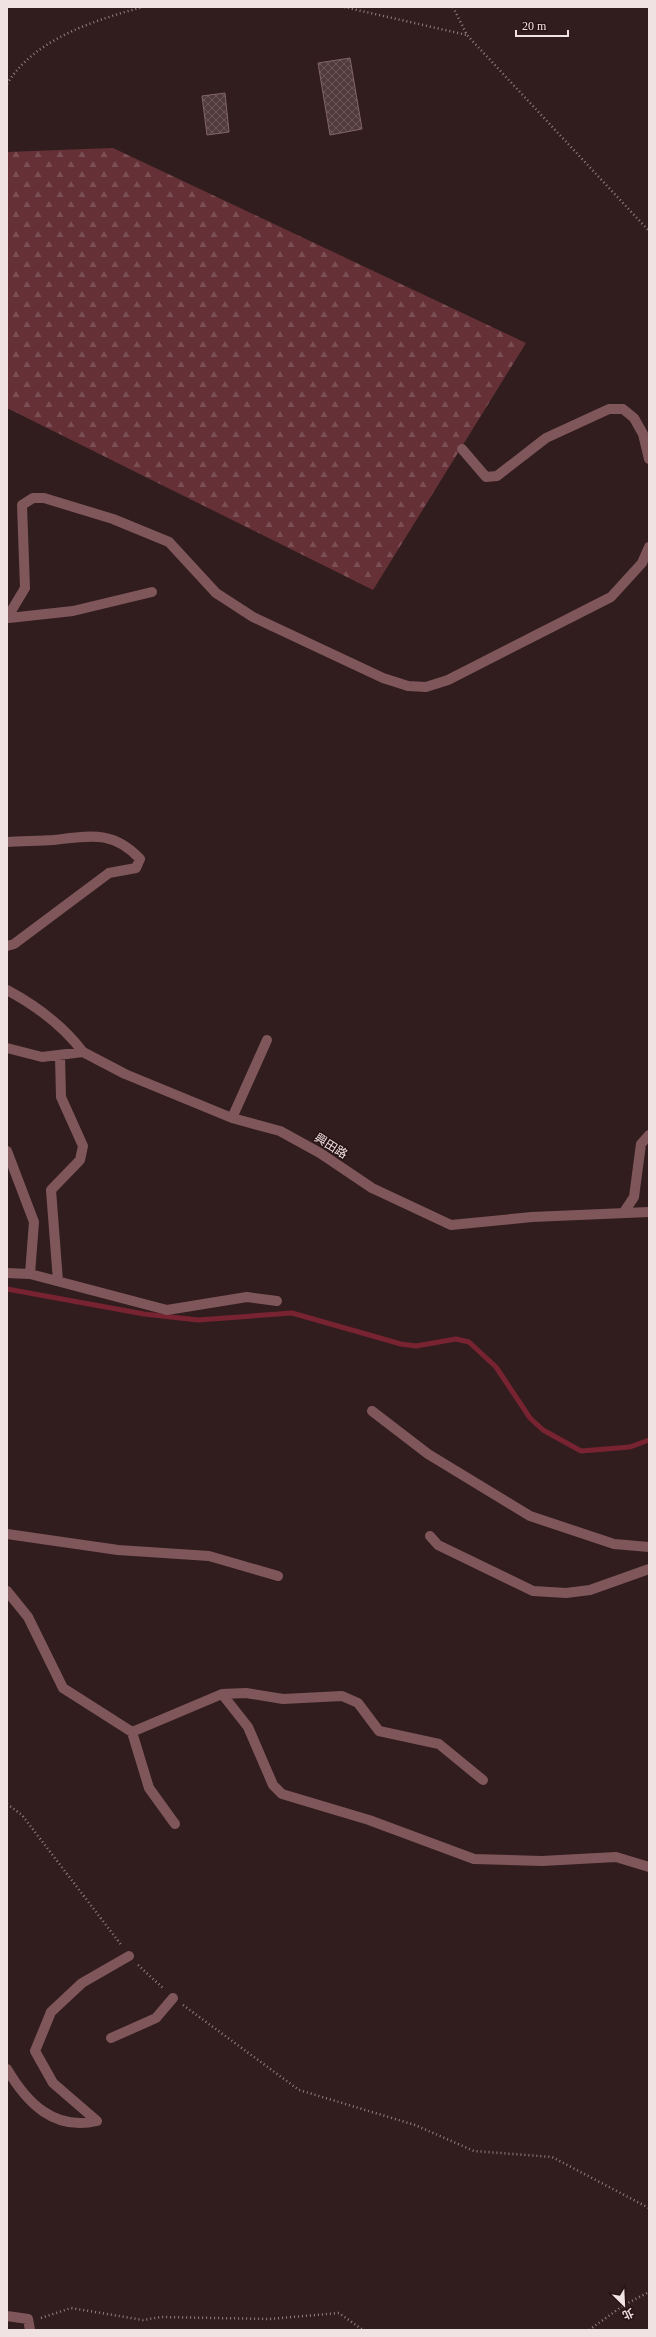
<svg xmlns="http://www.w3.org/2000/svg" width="656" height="2337" viewBox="0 0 656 2337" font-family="'Times New Roman','Noto Sans TC',serif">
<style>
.forest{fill:url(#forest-firs)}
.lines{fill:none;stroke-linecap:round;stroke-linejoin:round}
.stream{stroke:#772331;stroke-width:5}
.building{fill:url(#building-cross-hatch);stroke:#806668}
.path{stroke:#928081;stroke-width:2.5;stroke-dasharray:1 3;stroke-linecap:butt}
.minor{stroke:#7f575a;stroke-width:10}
.labels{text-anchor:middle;stroke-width:3;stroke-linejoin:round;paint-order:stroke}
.street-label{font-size:12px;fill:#f0e1e2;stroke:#271315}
</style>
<defs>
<pattern id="forest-firs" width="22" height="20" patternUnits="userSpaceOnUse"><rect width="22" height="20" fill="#653137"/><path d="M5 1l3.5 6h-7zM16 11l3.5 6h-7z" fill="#7b4f54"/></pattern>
<pattern id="building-cross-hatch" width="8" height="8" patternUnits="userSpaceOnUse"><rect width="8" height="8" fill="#523b3c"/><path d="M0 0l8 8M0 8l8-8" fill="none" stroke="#6b5758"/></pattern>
</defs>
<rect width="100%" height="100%" fill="#321d1e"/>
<path class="forest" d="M113 148 526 343 373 590 7 408V152Z"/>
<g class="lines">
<path class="stream" d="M7 1289 144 1314 198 1320 292 1313 401 1344 416 1346 456 1339 469 1342 496 1367 530 1418 543 1430 581 1451 630 1447 649 1440"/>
</g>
<path class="building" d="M350 58 362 129 330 135 318 63Z
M225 93 229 132 207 135 202 96Z"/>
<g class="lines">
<path class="path" d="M344 7 467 35
M453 7 467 35 649 231
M7 84C34 39 95 20 143 7
M7 1804 22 1815 122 1946
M138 1965 164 1989
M183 2005 299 2090 415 2125 474 2151 552 2157 649 2208
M41 2318 71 2308 143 2320 161 2317 269 2319 339 2313 363 2330
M589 2330 624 2305 649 2292"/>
<path class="minor" d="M462 449 486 477 497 476 546 438 609 409H623L634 418 643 434 649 459
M8 613 9 618 73 611 152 592
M7 618 25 588 22 505 33 498H44L113 519 169 542 216 593 253 617 383 678 408 686 426 687 448 680 611 597 642 563 649 547
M7 842C22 841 38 841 53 840 90 836 113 830 140 859L136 868 109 873 14 944 7 946
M7 990C35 1005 64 1027 83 1052
M7 1048 42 1057 83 1052 125 1074 232 1118 280 1131 320 1153 372 1188 451 1225 532 1217 649 1212
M232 1118 267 1040
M7 1151 34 1222 30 1274 7 1273
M624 1212 634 1197 641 1144 649 1135
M30 1274 167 1310 247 1297 277 1301
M58 1281 51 1190 80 1160 83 1146 61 1097 60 1056
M372 1411 428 1454 530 1516 614 1544 649 1547
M7 1534 118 1550 209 1556 278 1576
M430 1536 438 1545 533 1591 566 1593 590 1590 649 1569
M7 1591 28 1617 63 1688 132 1732
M483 1780 439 1744 379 1731 358 1703 342 1696 283 1699 246 1693 222 1694 248 1727 273 1785 282 1794 369 1820 474 1859 542 1861 616 1857 649 1867
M175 1824 149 1788 132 1732 222 1694
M111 2038 156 2018 173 1998
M7 2069C27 2103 54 2131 97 2121L53 2083 35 2051 51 2012 82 1983 129 1956
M7 2316 28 2319 30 2330"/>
</g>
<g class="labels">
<g class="street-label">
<text transform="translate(331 1146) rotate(32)" y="4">興田路</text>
</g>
</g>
<rect width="656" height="2337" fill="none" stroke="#f0e1e2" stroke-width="16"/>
<g transform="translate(624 2305) rotate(156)" stroke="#271315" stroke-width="3" paint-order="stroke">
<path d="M0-3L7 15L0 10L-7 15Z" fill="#f0e1e2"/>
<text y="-6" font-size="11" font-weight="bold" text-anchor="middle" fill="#f0e1e2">北</text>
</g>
<path d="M516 30v6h52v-6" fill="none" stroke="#f0e1e2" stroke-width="2"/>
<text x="522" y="30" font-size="12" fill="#f0e1e2" stroke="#271315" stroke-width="3" paint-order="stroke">20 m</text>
</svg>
